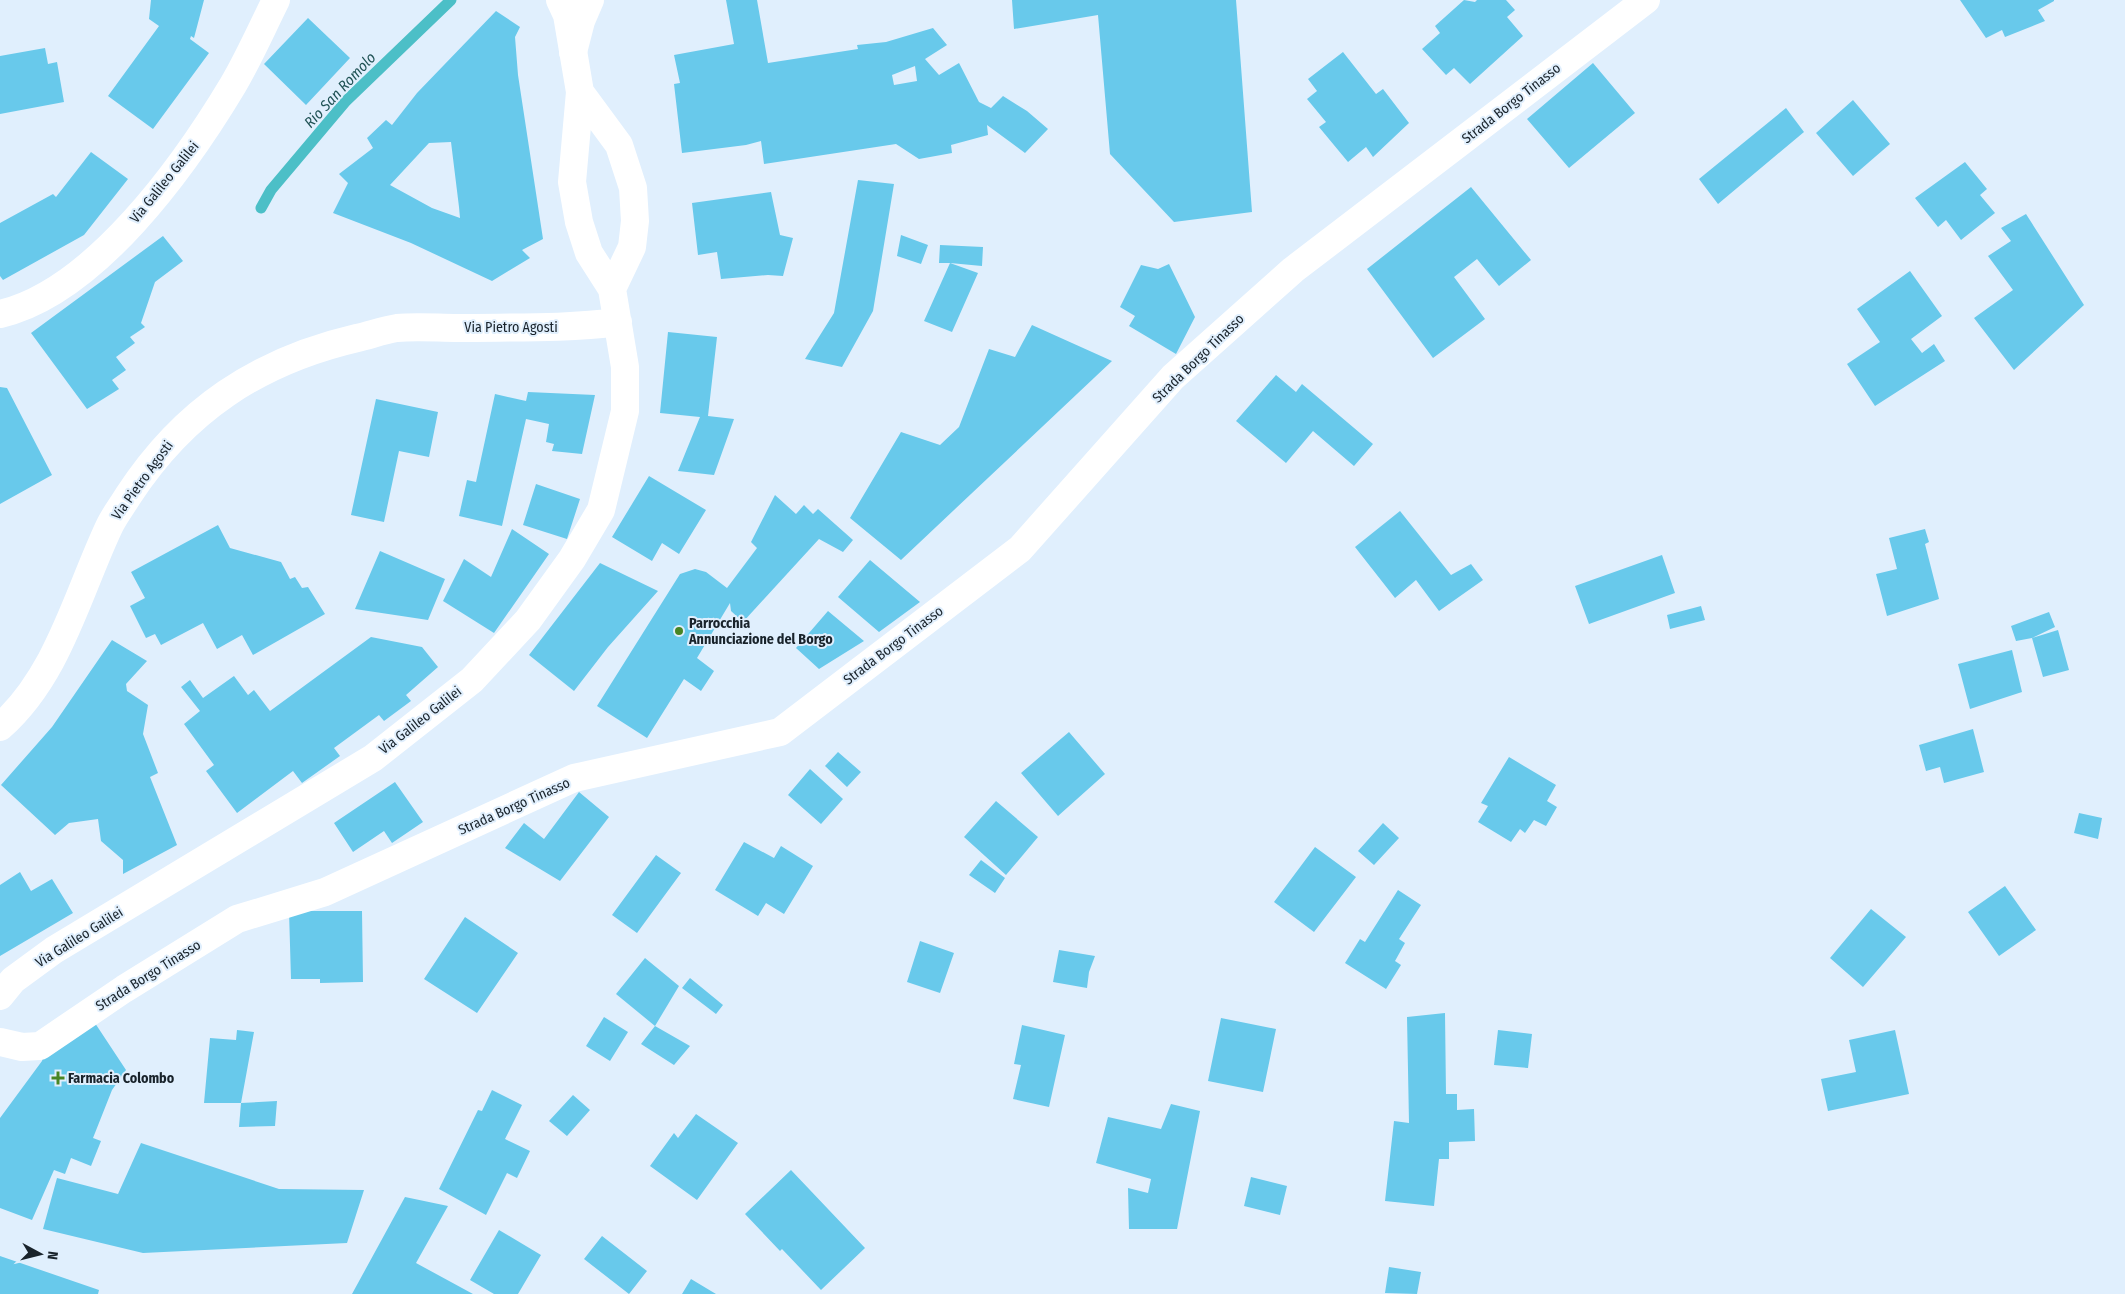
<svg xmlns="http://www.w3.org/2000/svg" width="2125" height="1294" viewBox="0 0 2125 1294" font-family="'Fira Sans Condensed',sans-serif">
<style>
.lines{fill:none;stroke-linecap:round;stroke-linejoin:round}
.stream{stroke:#4cbfc7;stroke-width:11}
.building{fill:#68c9eb;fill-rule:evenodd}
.tertiary{stroke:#fff;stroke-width:28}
.secondary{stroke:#fff;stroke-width:28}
.trunk{stroke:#fff;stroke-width:28}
.poi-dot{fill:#488525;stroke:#e0effd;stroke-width:2}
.labels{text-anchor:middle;stroke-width:4;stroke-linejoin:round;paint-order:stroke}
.street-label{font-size:14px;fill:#19232b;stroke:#e0effd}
.poi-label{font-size:14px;font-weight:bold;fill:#19232b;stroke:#e0effd;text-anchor:start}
.water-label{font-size:15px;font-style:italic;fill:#215356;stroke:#e0effd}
</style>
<rect width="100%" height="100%" fill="#e0effd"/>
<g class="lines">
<path class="stream" d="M261 208 271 190 346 101 451 0"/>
</g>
<path class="building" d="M151 0H204L194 38 191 36 190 39 209 53 153 129 108 96 159 26 149 19Z
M726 0H757L768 63 858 49 857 45 886 42 933 28 947 45 925 59 939 75 959 63 979 102 991 108 1003 96 1027 111 1048 129 1025 153 987 125 988 135 951 145 952 153 919 159 896 144 764 164 761 141 746 145 682 153 674 84 680 83 674 55 734 44ZM915 66 917 81 894 85 892 75Z
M1012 0H1236L1252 212 1174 222 1110 154 1098 15 1014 29Z
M1464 0 1475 2 1477 0H1506L1515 10 1507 17 1523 36 1470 84 1454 68 1446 75 1422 49 1440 33 1435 26Z
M1960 0H2054V1L2038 10 2045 21 2005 37 2002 30 1986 38Z
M496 11 520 27 515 37 518 75 543 239 522 250 530 258 492 281 411 243 333 213 348 183 339 174 373 148 367 138 386 120 392 125 417 93ZM451 142 459 207 460 218 432 208 390 185 429 143Z
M308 18 350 58 306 105 264 64Z
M45 48 48 64 57 62 64 102 0 114V56Z
M1343 52 1376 94 1383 89 1409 123 1373 157 1366 147 1348 162 1319 127 1326 122 1307 99 1317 91 1308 79Z
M1593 63 1635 113 1569 168 1527 119Z
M1853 100 1890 144 1853 176 1816 133Z
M1786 108 1804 132 1718 204 1699 179Z
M91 152 128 179 84 235 3 280 0 276V223L53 194 56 197Z
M1965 162 1987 189 1980 195 1995 213 1961 240 1946 220 1938 227 1915 198Z
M858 180 894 184 873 311 842 367 805 359 834 313Z
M1471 187 1531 260 1499 286 1477 259 1454 277 1485 319 1433 358 1367 269Z
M771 192 780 235 793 238 783 276 768 275 721 279 717 252 698 255 692 203Z
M2026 214 2084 305 2014 370 1974 318 2013 290 1988 256 2011 241 2001 228Z
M901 235 928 245 921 264 897 256Z
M163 236 183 261 155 282 141 323 145 327 130 337 135 343 116 357 126 370 112 380 119 389 87 409 31 333Z
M940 245 983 247 982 266 950 263 978 273 952 332 924 321 950 263H939Z
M1169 264 1195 317 1176 354 1129 326 1135 316 1120 307 1141 265 1158 269Z
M1910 271 1942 316 1911 339 1922 353 1934 344 1945 361 1875 406 1847 364 1880 342 1857 309Z
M1032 325 1112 361 901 560 850 518 901 432 940 445 959 427 989 349 1015 357Z
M668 332 717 337 708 416 734 419 714 475 678 471 700 417 660 413Z
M1276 375 1296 392 1302 384 1373 444 1354 466 1313 431 1286 463 1236 421Z
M0 387 7 388 52 475 0 504Z
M528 392 595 395 582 454 552 451 554 444 546 442 549 424 526 419 502 526 459 516 467 480 476 482 495 394 526 401Z
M376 399 438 412 429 457 399 451 384 522 351 515Z
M649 476 706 510 679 554 662 543 652 561 612 537Z
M536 484 580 499 567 539 523 525Z
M775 495 796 514 804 505 813 514 818 509 853 540 843 552 819 539 743 622 731 611 730 603 697 658 714 671 701 691 684 679 647 738 597 706 680 574 695 569 706 572 727 588 757 548 751 542Z
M1400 511 1451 575 1471 564 1483 580 1439 611 1416 580 1395 598 1355 547Z
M218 525 230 548 281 562 290 579 295 577 302 588 308 587 325 614 253 655 242 635 217 649 203 623 161 645 155 634 146 638 130 606 145 598 131 572Z
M512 529 549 554 494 633 443 601 464 559 491 577Z
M1925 529 1929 542 1925 544 1939 599 1887 616 1876 574 1897 569 1889 538Z
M380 551 445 579 428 620 355 609Z
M1662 555 1675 593 1589 624 1575 586Z
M870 560 920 602 879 632 838 597Z
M600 563 658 591 608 647 574 691 529 655Z
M1701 606 1705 620 1670 629 1667 615Z
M828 611 864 641 819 669 796 648Z
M2049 612 2055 627 2032 638 2016 641 2011 626Z
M2058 630 2069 670 2043 677 2032 638Z
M371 637 422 647 438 667 406 695 411 701 384 721 379 715 334 748 340 756 302 783 293 771 237 813 206 771 214 765 184 724 200 711 181 687 190 680 203 698 234 676 248 695 254 690 270 711Z
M112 640 147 661 126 684 127 691 148 705 143 734 158 773 150 777 177 845 123 874V860L101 841 98 819 69 823 55 835 1 785 52 727Z
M2012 650 2022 692 1970 709 1958 664Z
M1973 729 1984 772 1944 783 1940 767 1926 771 1919 745Z
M1069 732 1105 774 1058 816 1021 773Z
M838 752 861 772 847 787 825 766Z
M1509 757 1556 785 1547 801 1557 807 1546 826 1534 820 1525 833 1520 829 1511 842 1478 822 1488 806 1481 803Z
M810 769 843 799 821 824 788 795Z
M395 782 423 822 392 843 384 831 353 852 334 823Z
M579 792 609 817 560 881 505 848 524 823 544 839Z
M996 801 1038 837 1006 875 964 837Z
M2079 813 2102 818 2098 839 2074 833Z
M1383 823 1399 838 1374 865 1358 851Z
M744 842 774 858 781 846 813 866 784 914 766 903 758 916 715 890Z
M1315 847 1356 877 1314 932 1274 902Z
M656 855 681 873 637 933 612 915Z
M981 860 1005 878 995 893 969 875Z
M20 872 31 891 52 879 73 913 0 956V885Z
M2005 886 2036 930 1999 956 1968 912Z
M1398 890 1421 905 1399 939 1405 943 1395 961 1401 965 1386 989 1345 963 1360 939 1365 942Z
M1871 909 1906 937 1863 987 1830 958Z
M289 911H362L363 982 320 983V979H291Z
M465 917 518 953 477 1013 424 979Z
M920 941 954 953 940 993 907 982Z
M1059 950 1095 956 1089 972 1087 988 1053 982Z
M645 958 679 986 655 1026 616 994Z
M690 978 723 1005 716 1014 682 988Z
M1445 1013 1446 1094H1457V1110L1474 1109 1475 1141 1449 1142V1159H1439L1434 1206 1385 1201 1394 1121 1409 1123 1407 1017Z
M91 1017 126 1070 112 1090 93 1138 101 1141 91 1166 71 1158 65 1174 54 1170 32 1220 0 1208V1118L42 1061 47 1046Z
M604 1017 628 1032 610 1061 586 1046Z
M1221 1018 1276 1029 1263 1092 1208 1081Z
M1022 1025 1065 1035 1049 1107 1013 1099 1021 1065 1014 1064Z
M655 1026 690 1046 674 1065 641 1044Z
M237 1030 254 1032 241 1103H204L210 1038 236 1040Z
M1498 1030 1532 1034 1528 1068 1494 1065Z
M1895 1030 1909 1094 1828 1111 1821 1079 1856 1072 1849 1040Z
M492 1090 522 1105 505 1139 530 1151 517 1178 507 1173 486 1215 439 1189 478 1110 482 1111Z
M573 1095 590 1110 567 1136 549 1121Z
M277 1101 275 1126 239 1127 241 1103Z
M1171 1104 1200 1111 1177 1229H1129L1128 1188 1148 1193 1151 1179 1096 1163 1108 1117 1161 1129Z
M696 1114 738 1143 697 1200 650 1166 674 1133 678 1138Z
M141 1143 279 1189 364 1190 347 1243 143 1253 43 1229 57 1178 118 1194Z
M791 1170 865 1248 821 1290 782 1249 780 1251 745 1214Z
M1251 1177 1287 1186 1280 1215 1244 1206Z
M405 1197 448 1206 416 1263 473 1294H352Z
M499 1230 541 1255 518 1294H494L470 1280Z
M602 1236 647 1271 629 1294 584 1259Z
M0 1256 99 1290 98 1294H0Z
M1389 1267 1421 1272 1417 1294 1385 1293Z
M691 1279 716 1294H682Z"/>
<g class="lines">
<path class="tertiary" d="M0 1042 22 1047 40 1046 124 989 237 919 325 892 574 778 780 732 1020 549 1173 377 1293 270 1646 0"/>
<path class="secondary" d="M580 92 619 145 633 188 635 221 632 247 612 289
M0 314C95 292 185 165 233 85 249 58 262 28 276 0
M0 727C58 676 77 595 109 527 114 516 122 506 128 496 184 410 258 361 357 338 370 335 384 330 397 328 417 326 438 328 458 328 512 327 565 329 618 322
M0 996 13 980 54 950 373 758 472 680 528 620 572 559 601 510 625 411V367L612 289 589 253 579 222 572 182 580 92 567 15 560 0"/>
<path class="trunk" d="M573 52 581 21 590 0"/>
</g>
<g class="poi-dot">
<circle cx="679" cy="631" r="5"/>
<path d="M55.5 1070.5h5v5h5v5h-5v5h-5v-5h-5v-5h5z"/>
</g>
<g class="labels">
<g class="street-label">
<text transform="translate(1511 103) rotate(-38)" y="5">Strada Borgo Tinasso</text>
<text transform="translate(164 182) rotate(-51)" y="5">Via Galileo Galilei</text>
<text x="511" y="332">Via Pietro Agosti</text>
<text transform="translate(1198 358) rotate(-44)" y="5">Strada Borgo Tinasso</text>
<text transform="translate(142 480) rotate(-54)" y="5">Via Pietro Agosti</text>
<text transform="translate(893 645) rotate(-37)" y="5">Strada Borgo Tinasso</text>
<text transform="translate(420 720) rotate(-38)" y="5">Via Galileo Galilei</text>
<text transform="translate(514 806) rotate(-24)" y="5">Strada Borgo Tinasso</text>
<text transform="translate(79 937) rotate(-32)" y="5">Via Galileo Galilei</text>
<text transform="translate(148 975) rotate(-32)" y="5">Strada Borgo Tinasso</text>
</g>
<g class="poi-label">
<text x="689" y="628">Parrocchia<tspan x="689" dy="16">Annunciazione del Borgo</tspan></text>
<text x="68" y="1083">Farmacia Colombo</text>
</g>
<g class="water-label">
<text transform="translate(340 90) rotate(-47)" y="5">Rio San Romolo</text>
</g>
</g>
<g transform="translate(40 1254) rotate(97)" stroke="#e0effd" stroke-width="4" paint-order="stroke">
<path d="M0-4L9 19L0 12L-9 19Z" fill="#19232b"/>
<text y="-8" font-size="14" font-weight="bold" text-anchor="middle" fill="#19232b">N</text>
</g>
</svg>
